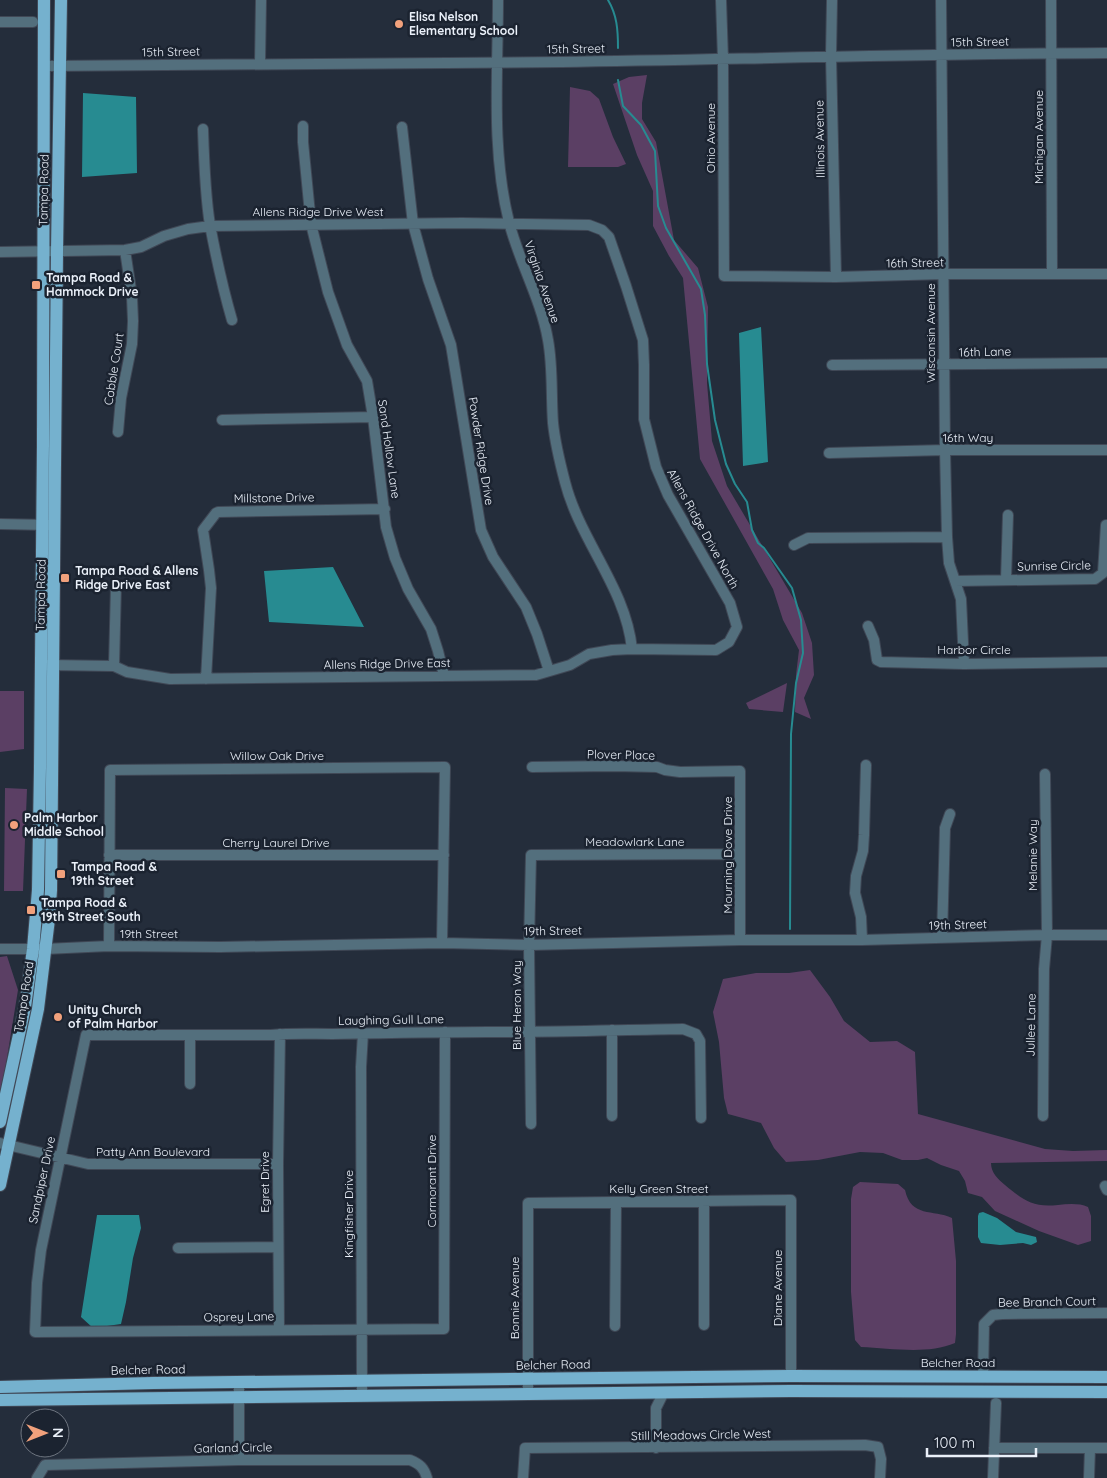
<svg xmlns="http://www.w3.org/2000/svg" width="1107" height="1478" viewBox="0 0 1107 1478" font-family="Quicksand,sans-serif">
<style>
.green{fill:#5b3f64}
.water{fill:#278b91}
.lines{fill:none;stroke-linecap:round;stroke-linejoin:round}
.stream{stroke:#278b91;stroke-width:2}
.minor-casing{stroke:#404856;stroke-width:12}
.major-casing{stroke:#404856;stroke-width:14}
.minor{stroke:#536f7d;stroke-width:10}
.major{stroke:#75b1ce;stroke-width:12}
.poi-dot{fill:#f1a17c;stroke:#1b2330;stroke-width:2}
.labels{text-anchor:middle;stroke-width:5;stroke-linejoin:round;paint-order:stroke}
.poi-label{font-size:12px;font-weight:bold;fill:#eaf0f9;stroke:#1b2330;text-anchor:start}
.street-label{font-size:12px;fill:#eaf0f9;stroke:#1b2330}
</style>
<rect width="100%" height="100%" fill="#242d3b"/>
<path class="green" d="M647 75 642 103V119L656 142 674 240 698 268 708 307 707 383 712 441 727 486 802 613 812 643 814 675 804 698 811 719 795 712 796 675 799 650 783 620 773 589 700 459 683 278 669 256 653 226V191L637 155 613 84 629 77Z
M570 87 590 91 599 99 613 137 626 164 618 167H568Z
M787 683 783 712 749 709 746 703Z
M0 691H24V749L0 752Z
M5 788 27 789 23 891H4Z
M7 956 18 990 0 1101V957Z
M810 970 830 997 844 1021 870 1042 897 1041 915 1052 918 1114 1045 1149 1073 1151 1107 1150V1161L991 1163C991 1173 998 1179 1005 1185 1023 1200 1033 1208 1058 1205 1068 1204 1079 1203 1088 1207L1091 1216V1241L1078 1245 1039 1231 995 1211 982 1197 968 1193 965 1181 959 1171 941 1165 927 1158 918 1160H902L883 1153 860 1152 818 1160 786 1162 774 1148 761 1123 728 1114 724 1098 719 1042 713 1012 723 979 756 973H789Z
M860 1182 898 1184 905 1190C911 1218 933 1209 952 1218L956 1261V1334L955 1343C927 1355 890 1348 861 1347L855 1340 854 1329 851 1292V1199L853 1187Z"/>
<path class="water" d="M83 93 136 97 137 173 82 177Z
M761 327 768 462 743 466 739 333Z
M333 567 364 627 269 622 264 571Z
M983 1212 997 1218 1016 1232 1036 1237 1037 1242 1031 1245 1023 1243 1000 1245 981 1243 978 1237V1216L979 1213Z
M97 1215H139L141 1228 133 1258 126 1302 121 1324 93 1328 81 1317Z"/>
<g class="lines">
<path class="stream" d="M608 0C617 15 618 30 618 48
M618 80 623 106 641 125 655 151 658 206 666 228 701 289 705 315 707 364 715 420 726 464 735 484 747 502 752 530 758 543 764 548 792 588 801 620 803 653 796 683 791 734 790 929"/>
<g class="minor-casing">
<path id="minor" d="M498 0C498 74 491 150 509 222 519 262 541 299 548 340 553 367 551 395 553 423 555 442 560 463 565 482 580 541 626 588 632 649
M721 0 723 59 724 276 836 277 944 274H1107
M832 0 831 56 836 277
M941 0 945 450 947 537 949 563 961 599 964 664
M1051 0 1052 274
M0 22H33
M260 63 261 0
M44 66C217 64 390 64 562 62 744 59 925 54 1107 53
M303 126V142L311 224 328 292 347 345 367 381 373 417 386 527 395 558 408 589 431 629 438 651 444 676
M402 127 413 224 428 279 451 345 481 530 493 557 526 607 537 634 549 671
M203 129C204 161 205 194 210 225 216 257 223 289 232 320
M0 252 125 250 141 247 164 236 188 229 210 226 462 223 589 225 602 230 609 237 626 286 643 340 644 365V419L656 467 668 495 730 603 737 627 729 642 716 650 632 649 612 650 589 654 570 665 536 675 170 679 127 672 114 666 47 665
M832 365 1107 363
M222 420 373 417
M118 432 121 398 132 344 133 321 132 297 125 250
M829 453 945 450H1107
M0 524 49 525
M794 545 808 538 947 537
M1006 580 1008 515
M955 581 1095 579 1103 573 1106 525
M868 626 874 640 877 660 881 662 964 664 1107 662
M114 666 116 585
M206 679 211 588 209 570 203 530 216 513 218 512 385 509
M532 767 614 766 657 767 665 770 680 772 740 771V940
M109 855H444
M942 938 945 828 950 814
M862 940 861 917 855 893 856 876 863 851 864 835 866 765
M109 946 110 770 445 767 442 943
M0 949H45L109 946 220 947 442 943 529 945 740 940H862L1047 935H1107
M612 1030V1116
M445 1032 444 1329 35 1332 37 1283 41 1250 86 1035H271C291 1033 311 1034 332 1034 384 1033 436 1032 488 1032 553 1032 618 1030 683 1029L696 1034 700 1041 701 1118
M190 1035V1084
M1043 1116 1044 969 1047 935 1045 774
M531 1124 529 945 531 855 740 854
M0 1143 88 1164H278
M1105 1186 1107 1190
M704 1201V1325
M178 1248 278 1247
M615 1326 616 1202
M279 1329 278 1164 280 1034
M983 1377 984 1324 993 1315 1002 1314 1107 1313
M528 1394V1203L791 1200V1376
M362 1395 361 1067 363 1033
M656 1448V1408L664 1392
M994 1448H1107
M239 1460V1382
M37 1478 45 1465 239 1460H410C420 1464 424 1468 427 1478
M523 1478 525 1448 865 1445 878 1447 881 1459 880 1478
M993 1478 996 1403
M1089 1478 1090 1448"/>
</g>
<g class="major-casing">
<path id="major" d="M0 1122 25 1007 33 949 38 890 40 768 43 444 44 0
M0 1185 38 1009 49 919 51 890 57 251 61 0
M0 1387 153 1383 791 1376 1107 1377
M0 1400 791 1391 1107 1392"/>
</g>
<use href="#minor" class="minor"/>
<use href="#major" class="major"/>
</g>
<g class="poi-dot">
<circle cx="399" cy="24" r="5"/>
<rect x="31" y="280" width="10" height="10" rx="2.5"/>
<rect x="60" y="573" width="10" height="10" rx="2.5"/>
<circle cx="14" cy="825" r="5"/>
<rect x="56" y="869" width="10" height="10" rx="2.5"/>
<rect x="26" y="905" width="10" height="10" rx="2.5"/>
<circle cx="58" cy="1017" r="5"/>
</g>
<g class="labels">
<g class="poi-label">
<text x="409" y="21">Elisa Nelson<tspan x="409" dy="14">Elementary School</tspan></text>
<text x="46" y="282">Tampa Road &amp;<tspan x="46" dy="14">Hammock Drive</tspan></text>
<text x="75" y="575">Tampa Road &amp; Allens<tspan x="75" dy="14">Ridge Drive East</tspan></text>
<text x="24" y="822">Palm Harbor<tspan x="24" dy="14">Middle School</tspan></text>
<text x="71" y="871">Tampa Road &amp;<tspan x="71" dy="14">19th Street</tspan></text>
<text x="41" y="907">Tampa Road &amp;<tspan x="41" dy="14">19th Street South</tspan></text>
<text x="68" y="1014">Unity Church<tspan x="68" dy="14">of Palm Harbor</tspan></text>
</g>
<g class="street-label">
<text transform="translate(980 42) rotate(-1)" y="4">15th Street</text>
<text transform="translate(576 49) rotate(-1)" y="4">15th Street</text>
<text transform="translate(171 52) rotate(-1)" y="4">15th Street</text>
<text transform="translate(1039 137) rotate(-90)" y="4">Michigan Avenue</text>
<text transform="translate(711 138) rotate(-90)" y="4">Ohio Avenue</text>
<text transform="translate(820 139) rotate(-91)" y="4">Illinois Avenue</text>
<text transform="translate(44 190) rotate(-89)" y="4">Tampa Road</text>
<text x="318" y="216">Allens Ridge Drive West</text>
<text transform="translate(915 263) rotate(-1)" y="4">16th Street</text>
<text transform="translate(542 282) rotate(71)" y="4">Virginia Avenue</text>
<text transform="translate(931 333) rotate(-90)" y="4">Wisconsin Avenue</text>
<text transform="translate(985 352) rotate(-1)" y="4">16th Lane</text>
<text transform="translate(114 369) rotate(-81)" y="4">Cobble Court</text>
<text x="968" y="442">16th Way</text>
<text transform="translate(389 449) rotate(82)" y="4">Sand Hollow Lane</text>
<text transform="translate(481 451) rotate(81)" y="4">Powder Ridge Drive</text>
<text transform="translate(274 498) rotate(-1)" y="4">Millstone Drive</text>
<text transform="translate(703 529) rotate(61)" y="4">Allens Ridge Drive North</text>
<text transform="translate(1054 566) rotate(-1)" y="4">Sunrise Circle</text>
<text transform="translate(41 595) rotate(-89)" y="4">Tampa Road</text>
<text x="974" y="654">Harbor Circle</text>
<text transform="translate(387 664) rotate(-1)" y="4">Allens Ridge Drive East</text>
<text transform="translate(621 755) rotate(1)" y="4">Plover Place</text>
<text x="277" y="760">Willow Oak Drive</text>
<text x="635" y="846">Meadowlark Lane</text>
<text x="276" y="847">Cherry Laurel Drive</text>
<text transform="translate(728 855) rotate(-90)" y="4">Mourning Dove Drive</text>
<text transform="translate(1033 855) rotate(-90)" y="4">Melanie Way</text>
<text transform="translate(958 925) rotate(-2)" y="4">19th Street</text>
<text transform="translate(553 931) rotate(-1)" y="4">19th Street</text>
<text x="149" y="938">19th Street</text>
<text transform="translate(24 997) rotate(-81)" y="4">Tampa Road</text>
<text transform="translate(517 1005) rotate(-90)" y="4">Blue Heron Way</text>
<text transform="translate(391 1020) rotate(-1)" y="4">Laughing Gull Lane</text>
<text transform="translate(1031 1025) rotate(-89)" y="4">Jullee Lane</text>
<text x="153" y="1156">Patty Ann Boulevard</text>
<text transform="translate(42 1180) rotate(-78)" y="4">Sandpiper Drive</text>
<text transform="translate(432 1181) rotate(-90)" y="4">Cormorant Drive</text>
<text transform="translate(265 1182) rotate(-90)" y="4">Egret Drive</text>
<text x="659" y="1193">Kelly Green Street</text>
<text transform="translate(349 1214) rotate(-90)" y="4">Kingfisher Drive</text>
<text transform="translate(778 1288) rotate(-90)" y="4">Diane Avenue</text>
<text transform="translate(515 1298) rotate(-90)" y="4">Bonnie Avenue</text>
<text transform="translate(1047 1302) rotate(-1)" y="4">Bee Branch Court</text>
<text transform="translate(239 1317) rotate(-1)" y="4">Osprey Lane</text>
<text x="958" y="1367">Belcher Road</text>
<text transform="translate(553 1365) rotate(-1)" y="4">Belcher Road</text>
<text transform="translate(148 1370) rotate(-1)" y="4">Belcher Road</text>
<text transform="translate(701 1435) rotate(-1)" y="4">Still Meadows Circle West</text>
<text transform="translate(233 1448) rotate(-1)" y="4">Garland Circle</text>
</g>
</g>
<g transform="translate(45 1433) rotate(90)"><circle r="24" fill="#1b2330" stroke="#6e7580"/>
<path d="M0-4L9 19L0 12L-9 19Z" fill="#f1a17c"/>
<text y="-8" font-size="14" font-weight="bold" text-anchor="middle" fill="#eaf0f9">N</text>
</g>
<path d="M927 1448v8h109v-8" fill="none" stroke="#eaf0f9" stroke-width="2.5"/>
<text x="934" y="1448" font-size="15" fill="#eaf0f9" stroke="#1b2330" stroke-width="4" paint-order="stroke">100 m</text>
</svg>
